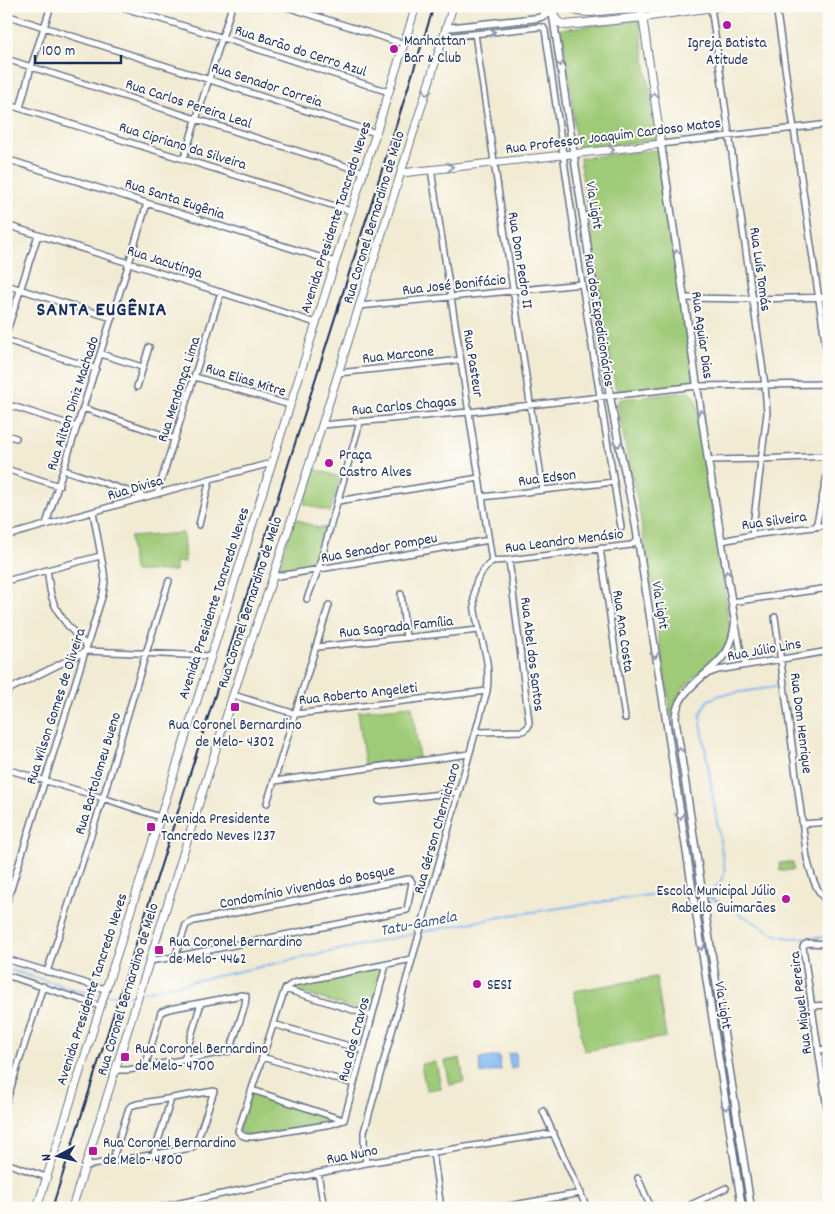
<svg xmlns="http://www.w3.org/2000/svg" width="835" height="1214" viewBox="0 0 835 1214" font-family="Dekko,sans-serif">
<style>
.green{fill:#9fca77;stroke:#5d7c6a}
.water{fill:#82b7f1;stroke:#4e73a8}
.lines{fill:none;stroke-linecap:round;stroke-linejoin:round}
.stream{stroke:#82b7f1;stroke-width:2}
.minor-casing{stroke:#667187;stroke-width:8}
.tertiary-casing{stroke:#667187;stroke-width:9}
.secondary-casing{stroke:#667187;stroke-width:9}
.primary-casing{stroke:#667187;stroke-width:10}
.minor{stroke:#fff;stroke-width:5}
.tertiary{stroke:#fff;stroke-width:6}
.secondary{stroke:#fff;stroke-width:7}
.primary{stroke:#fff;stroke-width:8}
.rail{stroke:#1b2f5e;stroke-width:2}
.oneway{stroke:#8d97ae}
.poi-dot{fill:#b5179e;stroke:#fdfcf7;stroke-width:2}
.labels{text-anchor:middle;stroke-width:4;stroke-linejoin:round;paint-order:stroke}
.poi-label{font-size:15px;fill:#1b2f5e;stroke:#fdfcf7;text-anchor:start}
.street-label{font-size:15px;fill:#1b2f5e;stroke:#fdfcf7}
.water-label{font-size:16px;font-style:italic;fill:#3a588a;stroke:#fdfcf7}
.district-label{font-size:20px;font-weight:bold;letter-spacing:1px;fill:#1b2f5e;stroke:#fdfcf7}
</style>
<rect width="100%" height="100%" fill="#fdfcf7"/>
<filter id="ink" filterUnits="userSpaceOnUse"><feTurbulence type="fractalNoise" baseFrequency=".02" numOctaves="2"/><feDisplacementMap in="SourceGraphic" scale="10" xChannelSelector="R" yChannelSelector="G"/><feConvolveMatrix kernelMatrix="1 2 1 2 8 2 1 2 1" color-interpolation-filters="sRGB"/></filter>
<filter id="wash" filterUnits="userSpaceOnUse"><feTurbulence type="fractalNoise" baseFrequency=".0096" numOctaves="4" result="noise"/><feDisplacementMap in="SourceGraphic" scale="20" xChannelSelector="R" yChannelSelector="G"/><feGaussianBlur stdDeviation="1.12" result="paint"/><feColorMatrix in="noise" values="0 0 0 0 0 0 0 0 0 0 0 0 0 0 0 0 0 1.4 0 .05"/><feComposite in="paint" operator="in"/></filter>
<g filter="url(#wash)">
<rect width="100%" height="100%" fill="#f2ebd3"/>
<path class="green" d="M639 20 657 140 579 149 575 134 571 89 561 29Z
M655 150 659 151 667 203 666 214 669 236 675 258 694 382 691 384 618 391 615 386 593 253 591 217 584 191 580 158Z
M688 392C694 394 695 396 696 401L730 628C727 660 696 669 680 693 675 701 673 709 672 719L658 634V620L655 597 650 581 638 503 624 440 618 404V401L622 399Z
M314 469 340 477 330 512 304 504Z
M294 518 302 521 304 524 307 523 308 525 311 524 314 527 316 526 318 530 319 527 327 528 316 567 279 573 278 572Z
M183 533 185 562H175V571H133L130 537Z
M412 706 419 758 365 765 358 711Z
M793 862 794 870 780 871 779 863Z
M384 966 371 1014 287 988 294 983Z
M656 977 666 1037 584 1051 574 991Z
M460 1058 464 1082 450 1085 445 1061Z
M436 1062 441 1088 426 1090 421 1064Z
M252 1092 341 1121 252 1136 246 1135 238 1131Z"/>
<path class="water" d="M516 1053 517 1068 511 1069 508 1054Z
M499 1056 501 1070 481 1074 479 1059Z"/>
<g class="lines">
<path class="stream" d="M705 893 707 894C717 886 721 884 725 871L700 716 707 701 720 695 775 687
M704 895 719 902 778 936 792 938 829 937
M422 932 511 915 691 889
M6 969 88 993 101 995
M143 992 417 933
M106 995H129L136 994"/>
</g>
</g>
<g filter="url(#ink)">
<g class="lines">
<g class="minor-casing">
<path id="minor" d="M118 6 223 38 389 92
M284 6 404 44
M542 6 544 17
M776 6 829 368
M711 7 765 385 767 413 752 535
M6 15 376 133
M475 34 543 490
M444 37 539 27H543L545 30 582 284 621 527
M6 59 364 172
M6 104 351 211
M20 108 31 67 51 6
M661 144 829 124
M184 158 232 6
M6 159 335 262
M431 169 492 561
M6 225 129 263 316 323
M6 285 112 318
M684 298 753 299 829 297
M359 306 582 284
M6 334 38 235
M6 340 96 369
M101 354 142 367
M338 373 461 360
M195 377 290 405
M137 387 149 347
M6 404 77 427
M83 408 175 439
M322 425 469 412 697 386 829 384
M6 435 16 438
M708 460 761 459 829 456
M6 469 59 486
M64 470 146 497
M157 494 221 292
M482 497 614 482
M338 501 479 478
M46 524 129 263 147 203
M199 525 210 479
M816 527 829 466
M6 536 210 479 272 463
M722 541 752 535 829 525
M600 548 625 718
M492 561 509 560 631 545 638 540
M47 570C49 579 49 589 52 598 58 617 73 632 87 646
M273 577 489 540
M6 581 100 556
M401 594 406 638
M307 599 318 570 360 422
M732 602 829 588
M775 617 807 858C812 878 815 889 829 905
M735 623C740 636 738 654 747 665
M317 647 479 630
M707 674 718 670 829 651
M6 683 9 689 6 697
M6 691 86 651 211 656
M233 695 296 714 487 691
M476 732 523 731 528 727 529 722 509 560
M6 769 103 798 160 817
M275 781 469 754
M379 801 459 792
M267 803 329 605
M802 824 829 822
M6 905 103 594 105 582 104 572 93 512
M829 944 808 943 804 945 803 947 829 1122
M6 959 105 989
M149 961 175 957 407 910 412 882 410 879H408L194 921 186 925 175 957
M47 972 103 798 146 653 169 581
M6 975 100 1006
M285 989 238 1131C242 1137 246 1137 252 1137L332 1124 344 1120
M285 989 289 986 294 983 412 959
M285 989 372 1016
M811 1006 829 1005
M273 1024 363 1050
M818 1050 829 1049
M262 1057 354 1084
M184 1060 201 1003
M116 1070H128L230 1051 245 1005 246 996 242 995 169 1009 161 1012 145 1067
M252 1090 343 1120
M6 1103 43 986
M543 1111 587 1208
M344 1120 386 965
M433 1153 441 1208
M154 1154 171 1099
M6 1163 46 1177
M366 1163 364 1142V1132L487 691C489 676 488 662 484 648 479 628 470 604 476 583 479 574 486 567 492 561
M86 1166 97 1164 191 1148 195 1145 197 1141 214 1091 137 1104 131 1106 129 1108 112 1161
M318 1173 324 1208
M638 1178 651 1208
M157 1208 366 1163 554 1133
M496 1208 581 1193
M684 1208 726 1188"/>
</g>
<g class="tertiary-casing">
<path id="tertiary" d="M553 16 610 396C617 440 628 483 636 527L742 1208
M446 28 538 18 549 14 552 6
M661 144 708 460 735 622C734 632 732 642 727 651 713 674 681 685 676 713 675 718 676 724 677 729L751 1208"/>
</g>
<g class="secondary-casing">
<path id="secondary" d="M401 173 661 144 641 6
M37 1208 416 6
M72 1208 233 695 273 577 322 425 453 6"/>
</g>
<g class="primary-casing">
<path id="primary" d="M552 6C553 16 555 23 566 25L643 17 720 6
M568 6 578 11 590 12 647 6"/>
</g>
<use href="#minor" class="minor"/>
<use href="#tertiary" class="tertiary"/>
<use href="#secondary" class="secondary"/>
<use href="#primary" class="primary"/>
<path class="rail" d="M52 1208 434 6"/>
</g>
<defs><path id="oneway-chevron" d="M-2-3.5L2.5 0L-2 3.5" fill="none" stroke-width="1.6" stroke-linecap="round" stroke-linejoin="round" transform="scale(1.25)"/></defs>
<g class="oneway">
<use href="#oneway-chevron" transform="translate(492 32) rotate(-6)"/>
<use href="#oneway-chevron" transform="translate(560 63) rotate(82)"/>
<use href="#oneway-chevron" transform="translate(427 92) rotate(107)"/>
<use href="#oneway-chevron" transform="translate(654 96) rotate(-98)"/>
<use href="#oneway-chevron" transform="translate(611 150) rotate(-6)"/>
<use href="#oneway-chevron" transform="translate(450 167) rotate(-6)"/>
<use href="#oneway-chevron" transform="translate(677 253) rotate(-99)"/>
<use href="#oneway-chevron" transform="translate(701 413) rotate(-99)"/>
<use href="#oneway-chevron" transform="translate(618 444) rotate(78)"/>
<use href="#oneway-chevron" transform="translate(727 574) rotate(-99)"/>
<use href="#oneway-chevron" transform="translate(655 655) rotate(81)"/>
<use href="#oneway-chevron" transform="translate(680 751) rotate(-99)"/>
<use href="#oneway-chevron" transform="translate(680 816) rotate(81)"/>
<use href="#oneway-chevron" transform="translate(701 947) rotate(81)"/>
<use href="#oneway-chevron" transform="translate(726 1107) rotate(81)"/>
</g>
</g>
<g class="poi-dot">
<circle cx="727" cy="25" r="5"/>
<circle cx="394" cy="49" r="5"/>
<circle cx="329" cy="463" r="5"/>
<rect x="230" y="702" width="10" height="10" rx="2.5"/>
<rect x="146" y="822" width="10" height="10" rx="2.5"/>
<circle cx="786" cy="899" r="5"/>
<rect x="154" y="945" width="10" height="10" rx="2.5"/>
<circle cx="477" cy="984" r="5"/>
<rect x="120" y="1052" width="10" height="10" rx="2.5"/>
<rect x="88" y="1146" width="10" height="10" rx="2.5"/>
</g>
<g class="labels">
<g class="poi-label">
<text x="404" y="45">Manhattan<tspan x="404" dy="17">Bar &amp; Club</tspan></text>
<text x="727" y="47" text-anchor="middle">Igreja Batista<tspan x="727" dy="17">Atitude</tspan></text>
<text x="339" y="459">Praça<tspan x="339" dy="17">Castro Alves</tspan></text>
<text x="235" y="729" text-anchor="middle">Rua Coronel Bernardino<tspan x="235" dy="17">de Melo- 4302</tspan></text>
<text x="161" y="823">Avenida Presidente<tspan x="161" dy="17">Tancredo Neves 1237</tspan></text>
<text x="776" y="895" text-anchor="end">Escola Municipal Júlio<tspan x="776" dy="17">Rabello Guimarães</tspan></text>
<text x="169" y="946">Rua Coronel Bernardino<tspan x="169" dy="17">de Melo- 4462</tspan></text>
<text x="487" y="989">SESI</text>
<text x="135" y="1053">Rua Coronel Bernardino<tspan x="135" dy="17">de Melo- 4700</tspan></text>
<text x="103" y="1147">Rua Coronel Bernardino<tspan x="103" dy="17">de Melo- 4800</tspan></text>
</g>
<g class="street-label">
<text transform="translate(301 50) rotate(18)" y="5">Rua Barão do Cerro Azul</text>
<text transform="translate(267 84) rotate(18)" y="5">Rua Senador Correia</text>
<text transform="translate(189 103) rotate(18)" y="5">Rua Carlos Pereira Leal</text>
<text transform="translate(613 135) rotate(-7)" y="5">Rua Professor Joaquim Cardoso Matos</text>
<text transform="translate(183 145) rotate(17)" y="5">Rua Cipriano da Silveira</text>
<text transform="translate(175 198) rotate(18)" y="5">Rua Santa Eugênia</text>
<text transform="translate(595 205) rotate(81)" y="5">Via Light</text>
<text transform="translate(335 217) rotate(-72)" y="5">Avenida Presidente Tancredo Neves</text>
<text transform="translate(373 217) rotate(-73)" y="5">Rua Coronel Bernardino de Melo</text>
<text transform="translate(521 260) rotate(81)" y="5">Rua Dom Pedro II</text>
<text transform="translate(165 261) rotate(18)" y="5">Rua Jacutinga</text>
<text transform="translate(761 269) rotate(82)" y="5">Rua Luís Tomás</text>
<text transform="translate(454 284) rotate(-6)" y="5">Rua José Bonifácio</text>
<text transform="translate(600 320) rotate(81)" y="5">Rua dos Expedicionários</text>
<text transform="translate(703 335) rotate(82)" y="5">Rua Aguiar Dias</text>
<text transform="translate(398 354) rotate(-6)" y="5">Rua Marcone</text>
<text transform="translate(474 363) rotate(81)" y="5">Rua Pasteur</text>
<text transform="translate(246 379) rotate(17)" y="5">Rua Elias Mitre</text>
<text transform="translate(178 389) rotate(-72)" y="5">Rua Mendonça Lima</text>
<text transform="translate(72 403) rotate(-72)" y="5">Rua Ailton Diniz Machado</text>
<text transform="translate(404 405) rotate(-5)" y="5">Rua Carlos Chagas</text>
<text transform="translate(547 477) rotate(-7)" y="5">Rua Edson</text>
<text transform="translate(135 487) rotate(-16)" y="5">Rua Divisa</text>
<text transform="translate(774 520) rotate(-8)" y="5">Rua Silveira</text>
<text transform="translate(564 540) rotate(-7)" y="5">Rua Leandro Menásio</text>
<text transform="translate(379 547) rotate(-10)" y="5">Rua Senador Pompeu</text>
<text transform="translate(249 602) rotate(-72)" y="5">Rua Coronel Bernardino de Melo</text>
<text transform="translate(213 603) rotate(-72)" y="5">Avenida Presidente Tancredo Neves</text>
<text transform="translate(661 605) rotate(81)" y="5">Via Light</text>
<text transform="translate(396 626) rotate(-6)" y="5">Rua Sagrada Família</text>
<text transform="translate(624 631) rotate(82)" y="5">Rua Ana Costa</text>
<text transform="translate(764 649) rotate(-10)" y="5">Rua Júlio Lins</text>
<text transform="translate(533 654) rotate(83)" y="5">Rua Abel dos Santos</text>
<text transform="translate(358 693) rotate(-6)" y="5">Rua Roberto Angeleti</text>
<text transform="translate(55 706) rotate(-72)" y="5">Rua Wilson Gomes de Oliveira</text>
<text transform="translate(802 723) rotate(83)" y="5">Rua Dom Henrique</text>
<text transform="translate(97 773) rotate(-73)" y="5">Rua Bartolomeu Bueno</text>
<text transform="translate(436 828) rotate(-74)" y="5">Rua Gérson Chernicharo</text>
<text transform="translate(307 886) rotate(-11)" y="5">Condomínio Vivendas do Bosque</text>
<text transform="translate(91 989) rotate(-72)" y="5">Avenida Presidente Tancredo Neves</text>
<text transform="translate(127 989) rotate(-73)" y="5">Rua Coronel Bernardino de Melo</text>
<text transform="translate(800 1003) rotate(-97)" y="5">Rua Miguel Pereira</text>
<text transform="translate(724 1005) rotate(81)" y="5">Via Light</text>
<text transform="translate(353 1039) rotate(-75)" y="5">Rua dos Cravos</text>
<text transform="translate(352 1154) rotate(-11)" y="5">Rua Nuno</text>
</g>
<g class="water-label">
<text transform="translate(418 922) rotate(-11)" y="6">Tatu-Gamela</text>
</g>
<g class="district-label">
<text x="102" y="315">SANTA EUGÊNIA</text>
</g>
</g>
<rect width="835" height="1214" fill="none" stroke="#fdfcf7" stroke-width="25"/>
<g transform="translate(58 1156) rotate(263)" stroke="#fdfcf7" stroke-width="4" paint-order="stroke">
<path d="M0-4L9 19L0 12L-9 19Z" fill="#1b2f5e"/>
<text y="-8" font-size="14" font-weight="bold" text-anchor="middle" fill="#1b2f5e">N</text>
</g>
<path d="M35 55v8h86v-8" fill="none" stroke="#1b2f5e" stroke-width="2.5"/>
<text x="42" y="55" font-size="15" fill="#1b2f5e" stroke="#fdfcf7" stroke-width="4" paint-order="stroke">100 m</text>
</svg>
